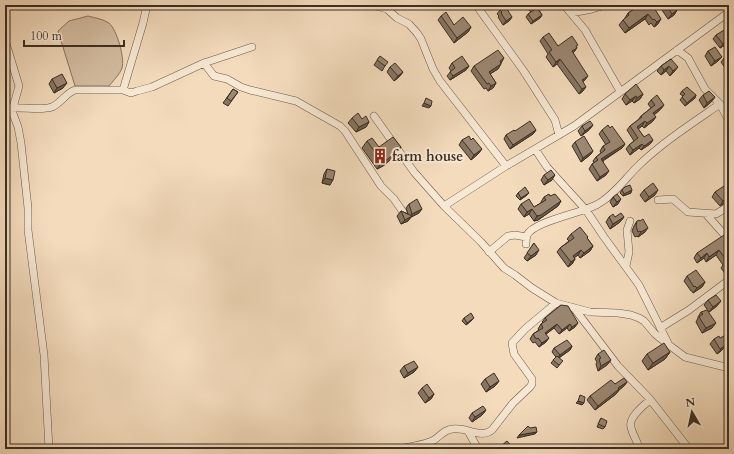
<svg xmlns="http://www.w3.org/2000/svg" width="734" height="454" viewBox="0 0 734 454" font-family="Cardo,serif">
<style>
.green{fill:#d4bda2;stroke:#887562}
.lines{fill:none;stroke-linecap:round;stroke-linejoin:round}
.minor-casing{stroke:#6a5848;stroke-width:8}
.minor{stroke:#f7e8d3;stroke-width:7}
.wall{fill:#857462;stroke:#3c2d22}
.shaded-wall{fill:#6c5e50;stroke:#3c2d22}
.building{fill:#9b8772;stroke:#3c2d22}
.labels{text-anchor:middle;stroke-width:4;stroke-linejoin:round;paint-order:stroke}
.poi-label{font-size:14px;font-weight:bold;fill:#3c2d22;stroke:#f7e8d3;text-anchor:start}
</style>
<rect width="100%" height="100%" fill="#f3dbbc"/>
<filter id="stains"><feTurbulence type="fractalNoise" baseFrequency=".005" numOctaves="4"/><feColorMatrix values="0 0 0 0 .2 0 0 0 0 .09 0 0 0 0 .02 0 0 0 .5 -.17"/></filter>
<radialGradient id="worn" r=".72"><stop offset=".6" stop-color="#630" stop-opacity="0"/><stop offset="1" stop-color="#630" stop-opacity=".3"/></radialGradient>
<path class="green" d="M88 16C95 18 103 19 109 23 117 30 125 58 122 68 120 74 113 81 109 86H75L58 31 69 21Z"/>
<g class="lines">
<g class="minor-casing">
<path id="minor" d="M372 5 387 9 397 18 409 24 417 33 421 39 433 69 440 81 506 166
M476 5 523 70 555 120 559 135
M564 5 585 30 620 91
M571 13 592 9 606 5
M5 40 19 86 12 111 18 127 21 143 28 208V230L44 355 49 449
M677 50 688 58 705 89 720 104 729 121
M204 63 214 76 227 79 241 87 250 90 296 101 340 126 345 131 381 186 394 199 403 212
M123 90 143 23 147 5
M5 109C18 106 42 111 52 107 61 103 66 93 75 90H123L131 93 137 91 152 87 204 63 252 47
M374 116 414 172 444 206 481 242 504 268 515 275 532 288 556 303 590 312 618 313 631 315 639 318 644 321 655 334 669 345
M535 149 547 167 586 210 604 237 628 270 639 285 669 345 685 357 729 368
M658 200 673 199 688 212 716 214 729 206
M444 206 506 166 574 126 729 12
M706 214 729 240
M526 244C526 241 526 238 527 235 534 221 583 213 598 204 614 195 625 179 638 166 663 142 691 124 720 104
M489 252 508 236 515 235 526 237
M626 266 629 252 627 230 630 221
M574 308 618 366 649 398 689 449
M660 328 689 310 729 280
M468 431 478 449
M638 445C636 439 632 433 631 427 628 418 644 405 650 400
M394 449C402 449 427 444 434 440 440 436 445 429 453 429 466 427 481 439 492 430L513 403 530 387 532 384V379L514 354 512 343 525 329 556 303"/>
</g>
<use href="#minor" class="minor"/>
</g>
<path class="wall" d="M636 5H646L658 24 654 27 651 23 649 25 645 19 625 33 619 25 623 20 625 18 628 13 635 9 634 8Z
M666 5H674L677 10 674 15 668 19 662 10Z
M532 6H543L539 10 542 15 540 18 531 24 526 17 528 14 531 12 529 10Z
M500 10 512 17 509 21 503 25 498 17 499 16 497 14Z
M441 16 454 25 471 27 468 32 454 43 438 20Z
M716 35 729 36V50L725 45 720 48 713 39Z
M543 37 558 46 577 47 574 52 573 53 585 80 583 81V91L579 94 557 64 553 67 546 57 548 54 540 41Z
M708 51 722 57 718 61 711 66 705 56Z
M729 54V71L728 72 721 62 725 57Z
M380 56 385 66 382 71 374 65Z
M504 58 498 69 490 74 496 83 493 88 488 91 486 88 484 89 471 71 474 66Z
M671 59 674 72 670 76 666 71 661 75 657 71 661 66Z
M452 63 469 66 466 70 450 80 447 76 451 71 449 68Z
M390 67 403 72 399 77 394 81 387 72Z
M729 78V88L726 84 727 82V81Z
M52 79 63 88 54 93 49 84Z
M233 89 238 92 228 106 223 103Z
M682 91 696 95 695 98 685 106 680 100 683 96 680 94Z
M625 94H643L640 99 634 103 632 101 626 105 622 99Z
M703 95 715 97 711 102 704 108 699 100Z
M651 100 661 109 654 115 653 121 644 128 642 126 638 129 644 137 653 140 650 144 641 150 639 148 630 155 626 149 629 145 634 141 627 130 630 126 638 120 641 116 651 108 648 104Z
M352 118 362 119 369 122 366 127 356 132 348 123Z
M593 125 589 130 581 136 578 131 582 126Z
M610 128 625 144 622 148 603 161 606 175 597 181 589 169 592 164 594 163 593 161 596 157 601 153 600 151 603 146 606 145 599 134 602 130Z
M536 130 533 134 510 149 504 139 506 135 515 131Z
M462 140H471L479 153 471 160 459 145Z
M367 141 379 147H401L396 155 383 166 377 169 362 148Z
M575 142 593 151 590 155 581 162 572 146Z
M327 169 330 185 322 183 324 174Z
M544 175 552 180 544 185 541 180Z
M725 187 729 200 720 206 712 197 715 192Z
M622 190 631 193 623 196 620 193Z
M644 190 655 195 645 202 640 195Z
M518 193 527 195 520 200 516 196Z
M550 196 561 201 558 206 538 220 534 221 529 214 524 217 518 209 521 204 534 207 541 203V202L544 197Z
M613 197 618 204 613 207 610 202Z
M409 204 419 213 411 217 408 221 401 224 397 216 401 211 408 214 406 208Z
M609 217H624L620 222 610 229 606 222Z
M637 221 645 232 638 237 637 236 635 237 632 231 634 226Z
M571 234 588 237 587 238 593 246 590 251 580 258 578 255 574 257 575 259 572 264 568 267 557 252 560 248 569 241 567 239Z
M729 242V273L726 275 721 268 723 265 716 255 706 262 704 258 697 263 694 258 697 253Z
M534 243 536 255 527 261 524 258Z
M687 276 705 282 702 287 693 293 692 291H691L684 281Z
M708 300 717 306 709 312 704 305Z
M561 305 575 327 569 331 567 328 559 334 554 328 546 334V342L539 347 535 342 533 343 530 339 533 334 539 330 538 329 541 324 543 323 542 322 545 318Z
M701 312 712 328 702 333 696 322 698 318V317Z
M464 318H474L472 320 466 325 462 321Z
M714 339 729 340V341L722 350 717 354 710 344Z
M572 346 570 350 559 358 561 363 557 368 551 363 556 357 552 352 554 348Z
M670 352 665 359 648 370 642 361 647 354Z
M598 354 611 360 607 365 598 371 596 364 597 362 595 359Z
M404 366 418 367 414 372 404 378 400 371Z
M485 379 499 381 495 386 486 392 481 384Z
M627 382 624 386 619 390 616 394 595 410 587 400 590 396 615 384Z
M422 388 434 394 431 399 425 403 418 393Z
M486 410 482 415 472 422 469 418 472 413Z
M601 418 605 427 603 429 597 427Z"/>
<path class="shaded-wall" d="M677 10 674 15 668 19 672 14Z
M648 14 645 19 625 33 629 28Z
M542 15 540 18 531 24 533 21Z
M512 17 509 21 503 25 506 21Z
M661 19 658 24 654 27 657 22Z
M471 27 468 32 454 43 457 38Z
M728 41 725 45 720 48 723 44Z
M577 48 574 52 569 56 572 51Z
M722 57 718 61 711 66 715 61Z
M560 59 557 64 553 67 556 62Z
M501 64 498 69 485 77 489 72Z
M469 66 466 70 450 80 453 76Z
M669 66 666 71 661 75 664 70Z
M678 67 674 72 670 76 673 71Z
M403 72 399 77 394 81 398 76Z
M588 76 585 80 579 84 582 80Z
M67 83 63 88 54 93 57 88Z
M496 83 493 88 488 91 491 86Z
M586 87 583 91 579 94 582 89Z
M643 94 640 99 634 103 637 98Z
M696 95 695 98 685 106 687 103Z
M636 96 632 101 626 105 630 100Z
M715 97 711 102 704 108 707 103Z
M424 103 431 106 429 108 422 106Z
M664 105 661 109 650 118 653 113Z
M656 117 653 121 644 128 647 123Z
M645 121 642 126 634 132 637 127Z
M369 122 366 127 356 132 359 127Z
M593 125 589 130 581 136 585 131Z
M536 130 533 134 510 149 513 145Z
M653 140 650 144 641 150 644 146Z
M625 144 622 148 598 163 601 159Z
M642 144 639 148 630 155 633 150Z
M401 147 396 155 383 166 377 169 382 162Z
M482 149 479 153 471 160 474 155Z
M593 151 590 155 581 162 583 158Z
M609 171 606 175 597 181 600 177Z
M555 175 552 180 544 185 548 180Z
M325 178 333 180 330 185 322 183Z
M632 190 631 193 623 196 624 194Z
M658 190 655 195 645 202 649 197Z
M529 193 527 195 520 200 521 198Z
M729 198V200L720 206 723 201Z
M621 199 618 204 613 207 617 202Z
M561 201 558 206 538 220 534 221 537 216Z
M422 209 419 213 411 217 408 221 401 224 405 220 410 217 412 214Z
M532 209 529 214 524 217 527 212Z
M624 217 620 222 610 229 613 224Z
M648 228 645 232 638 237 641 232Z
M593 246 590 251 580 258 584 253Z
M539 250 536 255 527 261 531 256Z
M581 250 578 255 570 261 573 256Z
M719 250 716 255 706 262 709 257Z
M707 253 704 258 697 263 701 258Z
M575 259 572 264 568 267 571 262Z
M705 282 702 287 693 293 697 288Z
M721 301 717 306 709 312 713 307Z
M474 318 472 320 466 325 467 323Z
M578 323 575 327 569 331 572 327Z
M716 323 712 328 702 333 706 328Z
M557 324 554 328 542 337 545 333Z
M570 324 567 328 559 334 562 330Z
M549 338 546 342 539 347 542 343Z
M729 341 722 350 717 354 725 344Z
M572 346 570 350 557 359 560 355Z
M670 352 665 359 648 370 653 363Z
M611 360 607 365 598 371 601 366Z
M418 367 414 372 404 378 408 373Z
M499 381 495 386 486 392 490 387Z
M627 382 624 386 619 390 616 394 595 410 598 406 618 388Z
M434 394 431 399 425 403 429 398Z
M578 401 584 403 582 405 576 403Z
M486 410 482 415 472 422 475 417Z
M537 432 535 434 517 438 519 435Z"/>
<path class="building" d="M534 5H542L543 6 538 9 542 15 533 21 528 14 534 10 532 6Z
M639 5H646L649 9 653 6 661 19 657 22 654 19 653 20 648 14 629 28 623 20 629 15 628 13 639 6Z
M666 5H674L677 10 672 14Z
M505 6 512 17 506 21 501 13 502 12 500 10Z
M446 12 454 25 463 17 471 27 457 38 441 16Z
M724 30 729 36V43L728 41 723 44 716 35Z
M549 33 558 46 572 36 578 45 576 46 577 48 572 51 588 76 582 80 586 87 582 89 560 59 556 62 549 52 552 50 543 37Z
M715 47 722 57 715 61 708 51Z
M498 50 504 58 500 61 501 64 489 72 496 83 491 86 489 83 487 84 474 66Z
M729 54V63L725 57Z
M380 56 388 62 385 66 377 60Z
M462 56 469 66 453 76 450 72 455 68 452 63Z
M671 59 678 67 673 71 669 66 664 70 661 66Z
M395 63 403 72 398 76 390 67Z
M62 74 67 83 57 88 52 79Z
M636 84 643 94 637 98 636 96 630 100 625 94Z
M687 87 696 95 687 103 682 97 685 94 682 91Z
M233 89 238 92 231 101 227 98Z
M709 91 715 97 707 103 703 95Z
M657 95 664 105 653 113 656 117 647 123 645 121 637 127 644 137 649 134 653 140 644 146 642 144 633 150 629 145 638 138 630 126 642 117 641 116 655 105 651 100Z
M426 98 432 101 431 106 424 103Z
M358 113 362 119 366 116 369 122 359 127 352 118Z
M530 121 536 130 513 145 506 135 514 130 515 131Z
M590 121 593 125 585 131 582 126Z
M608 125 610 128 612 126 625 144 601 159 609 171 600 177 592 164 598 160 596 157 605 150 603 146 610 142 602 130Z
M469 136 471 140 473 138 482 149 474 155 462 140Z
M584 136 593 151 583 158 575 142Z
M393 137 401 147 388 159 382 162 367 141 372 138 379 147Z
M327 169 335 171 333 180 325 178Z
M551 170 555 175 548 180 544 175Z
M653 183 658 190 649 197 644 190Z
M729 184V198L723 201 715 192 724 186 725 187Z
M630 185 632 190 624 194 622 190 625 187Z
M525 187 529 193 521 198 518 193Z
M549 194 550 196 555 194 561 201 541 215 537 216 532 209 527 212 521 204 529 199 534 207 546 200 544 197Z
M617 194 621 199 617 202 613 197Z
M417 199 422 209 412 214 409 204Z
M401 211 412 216 405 220Z
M621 213 624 217 613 224 609 217 613 214 615 217Z
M643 219 648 228 641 232 640 231 638 232 636 226 637 221 639 220 640 221Z
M580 227 588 237 587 238 593 246 584 253 581 250 573 256 575 259 571 262 560 248 574 238 571 234Z
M724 235 729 242V270L724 263 727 261 719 250 709 257 707 253 701 258 697 253Z
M534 243 539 250 531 256 527 253Z
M696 270 705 282 697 288 695 286 694 287 687 276Z
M716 295 721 301 713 307 708 300Z
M561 305 568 306 578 323 572 327 570 324 562 330 557 324 545 333 549 338 542 343 538 338 536 339 533 334 543 328 541 324 547 320 545 318Z
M707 310 716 323 706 328 699 317 703 314 701 312Z
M471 313 474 318 467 323 464 318Z
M726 335 729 340V341L725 344 726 345 720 349 714 339 719 336 720 338Z
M567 340 572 346 560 355 554 348Z
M664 343 670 352 653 363 647 354Z
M604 350 611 360 601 366 599 359 601 358 598 354Z
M557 356 563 361 559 365 553 360Z
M414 361 418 367 408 373 404 366Z
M494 373 499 381 490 387 485 379Z
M624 378 627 382 618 388 619 389 598 406 590 396 611 380 615 384Z
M427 384 434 394 429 398 422 388Z
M580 395 585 397 584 403 578 401Z
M483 406 486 410 475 417 472 413Z
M601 418 607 421 605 427 598 424Z
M528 426 530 428 536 427 537 432 519 435Z
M507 441 512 447 510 449H501L504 447 502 445Z"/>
<defs>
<g id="building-bare" transform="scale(1.2)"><path d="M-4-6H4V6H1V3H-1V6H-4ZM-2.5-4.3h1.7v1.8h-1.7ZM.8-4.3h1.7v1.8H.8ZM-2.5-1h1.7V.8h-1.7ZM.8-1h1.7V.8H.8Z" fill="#8f2418" stroke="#f7e8d3" stroke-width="2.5" paint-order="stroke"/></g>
</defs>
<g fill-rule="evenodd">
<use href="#building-bare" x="380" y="156"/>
</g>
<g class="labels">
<g class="poi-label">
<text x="392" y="161">farm house</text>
</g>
</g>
<rect width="734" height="454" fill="none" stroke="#f3dbbc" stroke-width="20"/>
<rect x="6" y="6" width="722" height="442" fill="none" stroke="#3c2d22" stroke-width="2"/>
<rect x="10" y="10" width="714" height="434" fill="none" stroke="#3c2d22"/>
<g transform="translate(692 412) rotate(351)" stroke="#f7e8d3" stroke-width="3" paint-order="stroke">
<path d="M0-3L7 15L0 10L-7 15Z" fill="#3c2d22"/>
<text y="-6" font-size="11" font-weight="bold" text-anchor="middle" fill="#3c2d22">N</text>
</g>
<path d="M24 40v6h100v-6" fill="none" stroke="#3c2d22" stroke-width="2"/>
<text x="30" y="40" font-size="12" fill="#3c2d22" stroke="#f7e8d3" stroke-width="3" paint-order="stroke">100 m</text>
<rect width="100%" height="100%" filter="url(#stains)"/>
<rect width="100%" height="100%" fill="url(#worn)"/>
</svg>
